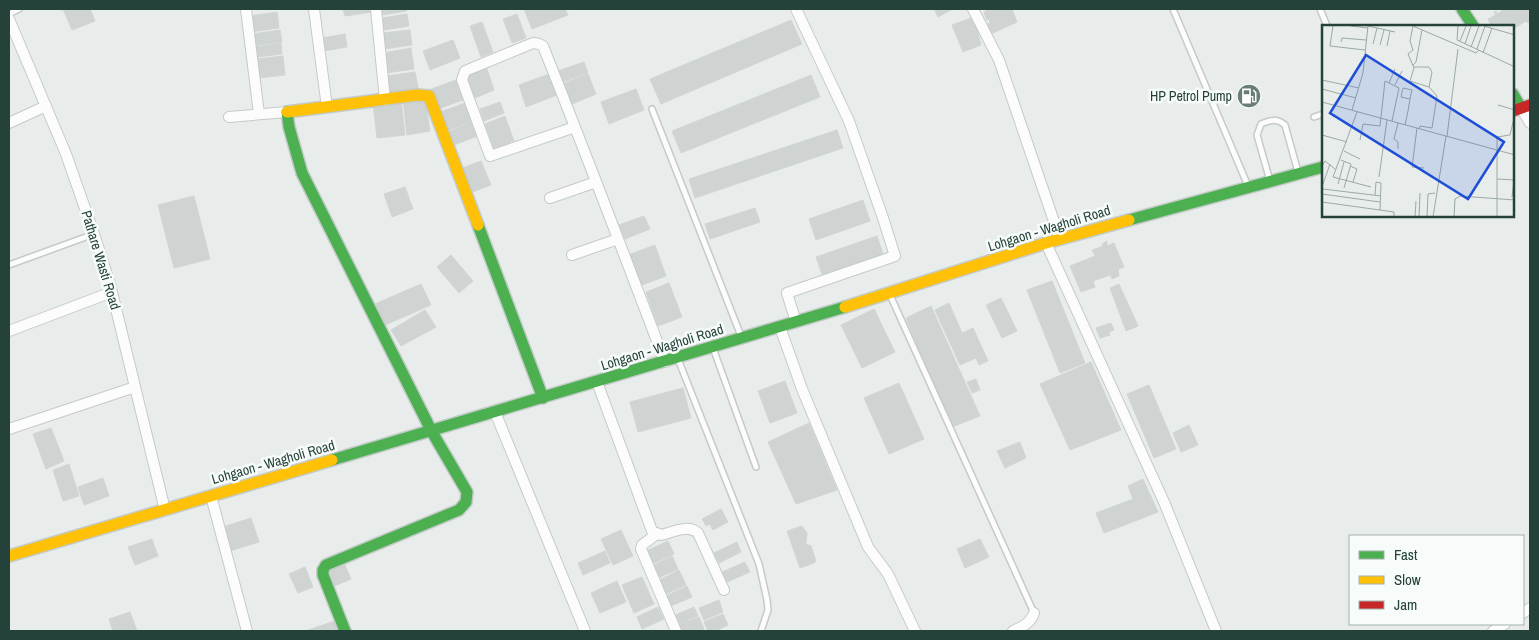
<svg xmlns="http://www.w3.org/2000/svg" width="1539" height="640" viewBox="0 0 1539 640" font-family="'Archivo Narrow',sans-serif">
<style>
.building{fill:#cfd4d2;stroke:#d1d6d4}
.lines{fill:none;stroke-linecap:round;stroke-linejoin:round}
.lane-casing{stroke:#c5cac8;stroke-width:8}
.street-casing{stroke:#c5cac8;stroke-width:12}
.fast-casing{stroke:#c3cbc8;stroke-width:14}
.slow-casing{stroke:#c3cbc8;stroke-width:14}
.jam-casing{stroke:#c3cbc8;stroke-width:14}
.lane{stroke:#fcfcfc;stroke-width:5}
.street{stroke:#fcfcfc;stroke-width:10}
.fast{stroke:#4caf50;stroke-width:11}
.slow{stroke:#ffc107;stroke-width:11}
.jam{stroke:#c62828;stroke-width:11}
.labels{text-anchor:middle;stroke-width:5;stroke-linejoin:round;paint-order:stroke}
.poi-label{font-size:14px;fill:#24423a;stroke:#f7fbf9;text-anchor:end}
.street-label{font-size:14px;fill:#24423a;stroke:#f7fbf9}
.inset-road{fill:none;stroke:#9aa9a4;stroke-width:1}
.view{fill:#1d4ed8;fill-opacity:0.15;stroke:#1d4ed8;stroke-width:2.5}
.inset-edge{fill:none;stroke:#24423a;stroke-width:2.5}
</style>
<rect width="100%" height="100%" fill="#e8edeb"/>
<path class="building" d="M63 9H90L95 21 72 30Z
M343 9H371L372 12 345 16Z
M381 9H406L407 11 382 15Z
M524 9H565L568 15 532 29Z
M934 9H952L938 17Z
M991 9H1012L1017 22 991 34 987 25 990 22 989 19 987 20 984 12Z
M1501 9H1529L1530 21 1528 23 1526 21 1513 29 1514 31 1513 32V26H1491L1488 19 1496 15 1494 12 1496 11 1497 14 1502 11Z
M277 12 279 28 251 32 249 16Z
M407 14 409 26 384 30 382 18Z
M517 14 526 38 512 43 503 19Z
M974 17 981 45 963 52 952 25Z
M791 20 802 44 661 104 650 79Z
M482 22 493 52 481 57 470 26Z
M280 30 282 42 253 46 252 34Z
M410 30 412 45 384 49 382 33Z
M345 34 347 47 324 51 322 38Z
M453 40 460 58 430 70 423 51Z
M281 43 282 54 257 57 256 47Z
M411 48 414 69 386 73 383 53Z
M283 56 285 75 258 78 256 59Z
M584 62 588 73 562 82 558 71Z
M486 66 494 90 475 98 466 74Z
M415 72 419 93 390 98 386 76Z
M549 74 557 95 526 107 519 85Z
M588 74 596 94 572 104 564 83Z
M811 75 820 97 681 153 672 131Z
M459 79 466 99 438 109 431 89Z
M636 89 644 110 609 124 601 102Z
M425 97 430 131 407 135 403 100Z
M401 100 405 135 377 138 373 104Z
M500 102 504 113 484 121 480 109Z
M465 103 472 122 446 131 440 112Z
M505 116 514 141 494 148 485 124Z
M473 122 478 136 451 146 446 133Z
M837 130 843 148 695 198 689 179Z
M481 161 491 185 470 193 460 169Z
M405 187 413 209 392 217 384 194Z
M194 196 210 259 174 268 158 205Z
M863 200 870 221 816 240 809 219Z
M755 208 760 222 710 239 705 224Z
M644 216 650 229 625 239 619 225Z
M877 236 884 257 823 277 816 257Z
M1107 241V246L1114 243 1124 267 1118 269 1119 276 1112 279 1110 275 1093 281 1095 287 1081 292 1070 266 1095 256 1092 250 1103 246 1102 244Z
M655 245 666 276 639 286 628 255Z
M451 255 473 281 459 293 437 267Z
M1052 281 1085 363 1060 373 1027 290Z
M669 283 682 317 658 326 646 292Z
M421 284 431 305 385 325 375 304Z
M1119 284 1138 326 1126 331 1110 288Z
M1001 298 1017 331 1002 338 986 305Z
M949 303 962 333 973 328 988 361 979 365 976 358 960 365 935 310Z
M931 306 980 416 952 427 906 318Z
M874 309 895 352 862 368 841 325Z
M425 310 436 327 401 346 391 330Z
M1111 323 1114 330 1109 332 1110 335 1100 338 1096 328Z
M1091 362 1121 430 1070 450 1040 384Z
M976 379 980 390 972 393 967 382Z
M785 381 797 413 770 423 758 391Z
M899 383 924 439 889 454 864 398Z
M1149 385 1176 449 1154 458 1127 394Z
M683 388 691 418 638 432 630 402Z
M809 423 837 490 796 504 768 442Z
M1189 425 1198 445 1181 452 1173 433Z
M51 428 64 461 46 469 33 434Z
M1020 442 1026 458 1005 468 997 451Z
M69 464 79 496 63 501 53 470Z
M103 478 109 496 84 505 78 487Z
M1143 479 1158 512 1104 533 1096 513 1133 499 1128 486Z
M721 509 728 522 713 530 710 524 706 526 702 519Z
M251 518 259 542 230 551 223 527Z
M802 526 807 533 806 544 811 546 816 561 814 563 800 568 787 531Z
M621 530 633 556 613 565 601 539Z
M152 539 158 556 135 565 128 547Z
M980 539 989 557 965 568 957 549Z
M668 541 674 554 652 564 646 551Z
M737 542 741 552 719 563 714 553Z
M605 551 610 563 583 575 578 563Z
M672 556 678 569 658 578 652 566Z
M745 562 750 572 727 582 722 572Z
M344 563 351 579 332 587 325 571Z
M305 567 313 587 298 593 289 574Z
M679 570 686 585 666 594 659 580Z
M642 577 654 604 634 613 622 585Z
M617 581 626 602 600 613 591 593Z
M687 586 692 597 671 606 666 596Z
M719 600 723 612 704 620 699 608Z
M658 607 664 619 642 629 637 617Z
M694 607 698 616 677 625 673 616Z
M130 612 137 631H113L109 619Z
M723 614 728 625 715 631H708L704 622Z
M699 617 704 629 698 631H681L679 625Z
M335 621 338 631H305Z"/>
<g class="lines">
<g class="lane-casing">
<path id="lane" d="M1173 9 1248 186
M1320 9 1327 26
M9 14 19 9
M652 109 741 336
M1314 117 1323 114
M1270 181 1257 135 1261 124C1271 120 1276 118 1285 125L1298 172
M9 265 94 234
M890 295 1034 613
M713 348 756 467
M678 359 759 564 767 600 768 610 761 631"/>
</g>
<g class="street-casing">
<path id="street" d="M246 9 259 114
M314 9 327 107
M376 9 385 100
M796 9 849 121 883 218 895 256 787 293 796 322
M973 9 999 60 1060 239
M9 19 66 154 94 234 110 284 165 510
M1521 108 1530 123
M229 117 287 112
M9 123 46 106
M575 127 490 156 462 80 465 71 533 43 539 44 543 46C585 151 625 257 665 362
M550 198 596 182
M1046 243 1164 502 1216 631
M572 255 618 239
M780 327 802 389 868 547 888 574 915 631
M9 331 112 292
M597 382 652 531 661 535C673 532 688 524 698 533L724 590
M495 412 585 631
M9 429 135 387
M211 496 247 631
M657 534 642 545 641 549 676 631
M1523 613 1530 608
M1013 631C1022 627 1031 623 1034 613
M1493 631 1505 624"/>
</g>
<g class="fast-casing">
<path id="fast" d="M1462 9 1473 26
M1513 94 1521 108
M287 112 289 127 302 173 432 432 467 492 466 502 459 510 326 565 323 570V575L345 631
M1129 220 1323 167
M478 225 543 398
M332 460 845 307"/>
</g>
<g class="slow-casing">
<path id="slow" d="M287 112 417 95 429 96 478 225
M845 307 1046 243 1129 220
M9 556 332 460"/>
</g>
<g class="jam-casing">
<path id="jam" d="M1513 111 1530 105"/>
</g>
<use href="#lane" class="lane"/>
<use href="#street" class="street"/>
<use href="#fast" class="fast"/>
<use href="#slow" class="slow"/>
<use href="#jam" class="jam"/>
</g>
<defs>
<g id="fuel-disc" transform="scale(1.25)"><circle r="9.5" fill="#697e78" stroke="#f7fbf9"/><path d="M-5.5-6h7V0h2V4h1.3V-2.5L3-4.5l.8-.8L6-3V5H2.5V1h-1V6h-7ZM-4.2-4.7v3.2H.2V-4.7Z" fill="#fff"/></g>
</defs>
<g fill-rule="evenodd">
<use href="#fuel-disc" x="1249" y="96"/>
</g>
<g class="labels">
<g class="poi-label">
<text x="1232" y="101">HP Petrol Pump</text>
</g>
<g class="street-label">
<text transform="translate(1049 228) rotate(-17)" y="5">Lohgaon - Wagholi Road</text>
<text transform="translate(101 260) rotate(73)" y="5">Pathare Wasti Road</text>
<text transform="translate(662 347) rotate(-17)" y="5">Lohgaon - Wagholi Road</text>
<text transform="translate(273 462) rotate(-16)" y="5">Lohgaon - Wagholi Road</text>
</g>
</g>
<g transform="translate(1322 25)">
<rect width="192" height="192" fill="#e8edeb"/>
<path class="inset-road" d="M11 1 8 21 43 25M29 1 46 3M46 1 73 7M91 1 88 16 91 25 86 29 92 43 88 56 107 62 115 71 110 103 98 101 97 104M91 1 154 28 157 25M136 1 135 15 193 42M162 1 193 10M138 16 144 1M19 17 20 13 44 15M51 19 55 3M143 19 149 1M58 20 62 5M65 21 68 6M149 22 157 1M155 24 163 1M161 28 170 3M91 40 94 37 100 5M92 42H107L110 47 107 62M0 55 37 63M67 58 73 44M73 60 80 46M0 64 34 73M0 77 193 130M176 80 193 85M30 85 41 48 46 1M35 87 11 152 49 162M83 100 86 86 88 74 89 69 90 65 81 63 79 72 88 74M95 103 90 142 102 143M0 110 25 117M125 111 136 24M38 115 41 99 58 101 63 56 77 63 70 96M76 124V117L72 114 76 98M22 126 38 134M19 135 29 139 22 163M0 141 3 136 13 144M28 141 35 144 31 157M57 152 65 95M175 154 193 155M1 159 8 139M16 159 22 137M1 164 59 171M0 169 58 177M53 170 54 157 59 158 58 185 72 187V192M190 172 192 155M0 177 58 185M93 192 94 176M97 192 98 168M105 192 106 169 113 168M111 192 124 111M132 192 133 174 138 171 193 175M175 192V112L188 110 193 89"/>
<path class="view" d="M44 30 182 117 146 174 8 88Z"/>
<rect width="192" height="192" class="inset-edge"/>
</g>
<rect width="1539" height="640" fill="none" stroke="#24423a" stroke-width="20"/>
<rect x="1349" y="535" width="175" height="90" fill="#f7fbf9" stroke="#a3b1ad"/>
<rect x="1359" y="551" width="25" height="8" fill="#4caf50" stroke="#a3b1ad"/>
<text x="1394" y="560" font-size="15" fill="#24423a">Fast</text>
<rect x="1359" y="576" width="25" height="8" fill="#ffc107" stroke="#a3b1ad"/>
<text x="1394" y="585" font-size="15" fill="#24423a">Slow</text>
<rect x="1359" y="601" width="25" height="8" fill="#c62828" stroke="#a3b1ad"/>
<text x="1394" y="610" font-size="15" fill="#24423a">Jam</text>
</svg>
